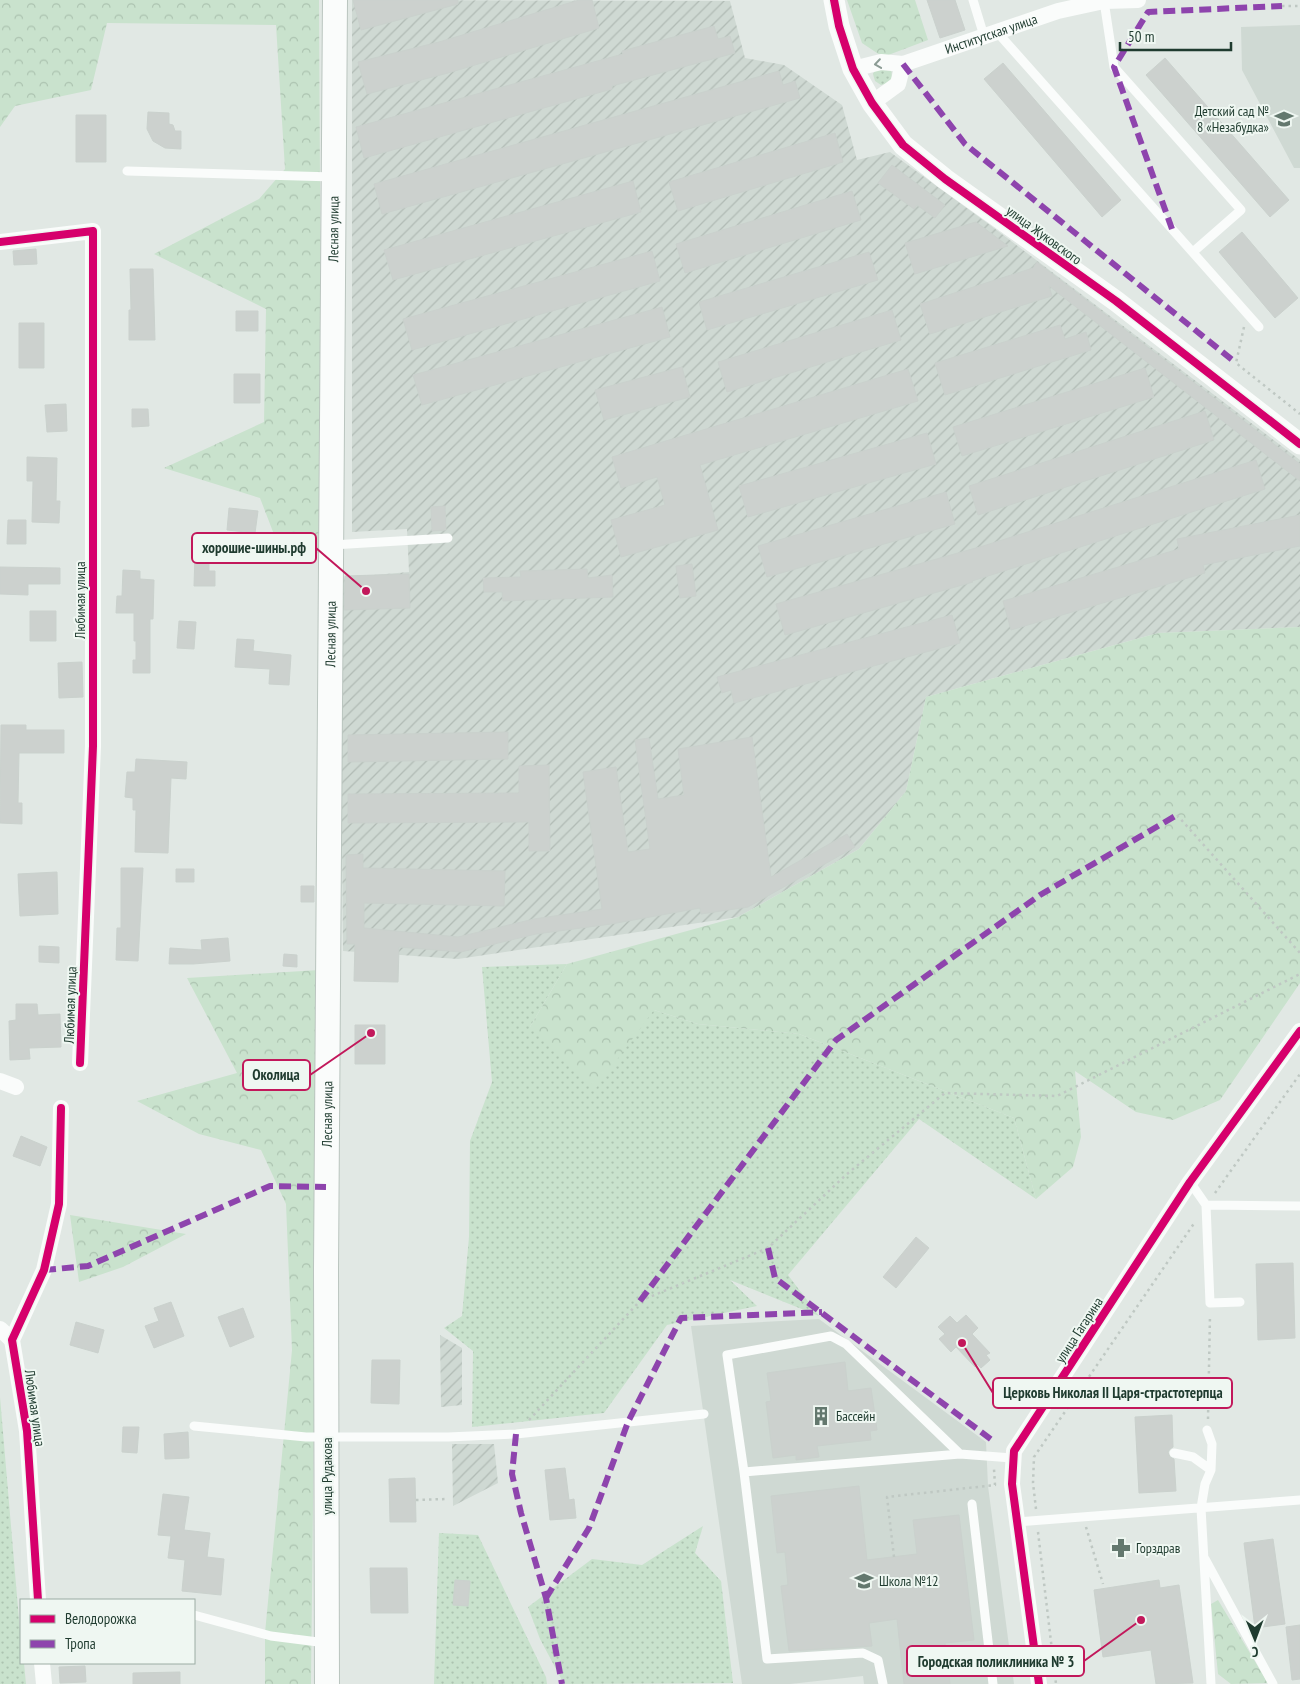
<svg xmlns="http://www.w3.org/2000/svg" width="1300" height="1684" viewBox="0 0 1300 1684" font-family="'PT Sans Narrow',sans-serif">
<style>
.built{fill:#cfd9d3}
.industrial{fill:url(#industrial-furrows)}
.grass{fill:url(#grass-dots)}
.forest{fill:url(#forest-crowns)}
.building{fill:#ccd1ce;stroke:#cad1cd}
.lines{fill:none;stroke-linecap:round;stroke-linejoin:round}
.secondary-casing{stroke:#bac5bf;stroke-width:26}
.path{stroke:#bfc8c3;stroke-width:2.5;stroke-dasharray:2.5 4;stroke-linecap:butt}
.service{stroke:#fafcfb;stroke-width:9}
.minor{stroke:#fafcfb;stroke-width:16}
.tertiary{stroke:#fafcfb;stroke-width:21}
.secondary{stroke:#fafcfb;stroke-width:24}
.quiet{stroke:#8e44ad;stroke-width:6;stroke-dasharray:12 6;stroke-linecap:butt}
.cycleway-casing{stroke:#eff7f2;stroke-width:11}
.cycleway{stroke:#d6006c;stroke-width:8}
.oneway{stroke:#8c9c95}
.labels{text-anchor:middle;stroke-width:4;stroke-linejoin:round;paint-order:stroke}
.street-label{font-size:14px;fill:#1f3b2f;stroke:#eff7f2}
.poi-label{font-size:14px;fill:#1f3b2f;stroke:#eff7f2;text-anchor:start}
.leader{fill:none;stroke:#c2185b;stroke-width:2}
.callout-dot{fill:#c2185b;stroke:#eff7f2;stroke-width:2}
.callout{fill:#eff7f2;stroke:#c2185b;stroke-width:2}
.callout-label{font-size:15px;text-anchor:middle;font-weight:bold;fill:#1f3b2f}
</style>
<defs>
<pattern id="industrial-furrows" width="10" height="10" patternUnits="userSpaceOnUse" patternTransform="scale(1.25)"><rect width="10" height="10" fill="#cfd9d3"/><path d="M-1 1l2-2M0 10L10 0M9 11l2-2" fill="none" stroke="#b1bbb5"/></pattern>
<pattern id="grass-dots" width="8" height="8" patternUnits="userSpaceOnUse" patternTransform="scale(1.25)"><rect width="8" height="8" fill="#c9e2cd"/><path d="M2 2h.1M6 6h.1" fill="none" stroke="#acc3b0" stroke-width="1.8" stroke-linecap="round"/></pattern>
<pattern id="forest-crowns" width="20" height="18" patternUnits="userSpaceOnUse" patternTransform="scale(1.25)"><rect width="20" height="18" fill="#c9e2cd"/><path d="M2 6a3 3 0 1 1 6 0M12 15a3 3 0 1 1 6 0" fill="none" stroke="#acc3b0"/></pattern>
</defs>
<rect width="100%" height="100%" fill="#e1e8e4"/>
<path class="built" d="M1300 25V168H1294L1242 70 1241 27Z
M819 1319 986 1442 988 1486 1014 1684H864L863 1676 790 1684H742L691 1326Z"/>
<path class="industrial" d="M352 0 730 1 745 58 784 65 842 105 857 160 890 152 990 225 1300 460V627L1158 633 926 697 906 791 859 849 738 917 458 959 343 951 340 613 338 578 409 572 407 529 352 532Z
M440 1335 462 1348V1405L441 1407Z
M452 1444H494L498 1483 453 1506Z"/>
<path class="grass" d="M877 67 891 70 892 77 889 83 881 85 875 81 873 74Z
M567 964 530 1027 654 1010 698 1024 799 1034 1014 1118 1036 1199 919 1119 788 1275 819 1316 730 1280 757 1306 667 1325 604 1413 472 1427 473 1351 444 1328 462 1316 469 1237 470 1141 492 1082 482 967Z
M0 1397 21 1643V1663H24L26 1684H0Z
M703 1526 695 1553 721 1581 733 1683 564 1684 540 1639 528 1607 592 1559 642 1565Z
M439 1533 478 1535 546 1677 547 1684H434Z"/>
<path class="forest" d="M0 0H319L322 552 285 563 260 498 164 468 264 422 266 309 154 254 259 199 285 169 276 25 107 23 91 90 15 106 0 127Z
M847 0H915L928 40 883 57 862 43Z
M1300 627V983L1220 1100 1173 1120 1136 1112 1075 1071 1081 1137 1073 1167 1036 1199 1014 1118 799 1034 698 1024 654 1010 596 1088 530 1027 567 964 738 917 859 849 906 791 926 697 1158 633Z
M319 970 311 1684H265V1633L292 1350 286 1204 261 1150 199 1134 137 1101 237 1073 187 978Z
M70 1215 186 1234 123 1267 79 1282Z
M1218 1600 1268 1683 1231 1684 1218 1674 1211 1604Z"/>
<path class="building" d="M353 0H458V4L361 30Z
M579 0H592L599 28 448 73 367 94 358 62 439 42Z
M927 0H955L965 30 940 38Z
M714 26 718 39 730 36 735 53 612 86V89L364 158 356 127 623 54 622 51Z
M1165 58 1289 200 1270 217 1146 75Z
M1003 63 1121 200 1102 217 984 79Z
M779 71 783 85 795 81 800 98 382 214 374 184Z
M148 112 169 113V124L173 125 175 131H181V149L165 148 153 141 147 129Z
M76 115H106V162H76Z
M835 133 843 162 678 211 669 182Z
M892 165 945 205 935 218 917 205 914 209 878 183Z
M633 181 641 212 393 280 384 250Z
M852 191 861 220 685 273 676 244Z
M976 222 1008 246 915 274 905 243Z
M1242 232 1298 298 1275 318 1219 252Z
M36 249 37 264 14 265 13 251Z
M652 251 660 281 412 350 403 319Z
M869 252 878 280 707 330 699 302Z
M1037 262 1300 464V481L1049 286 1052 296 930 334 920 304 1033 268Z
M130 269H153L155 340H129V310H131Z
M662 307 670 337 422 405 413 375Z
M892 310 901 340 727 392 718 362Z
M236 311H258V331H236Z
M19 323H44V368H19Z
M1060 325 1065 339 1086 332 1091 350 945 395 935 363Z
M682 367 690 397 604 420 595 390Z
M1145 368 1154 397 962 456 953 427Z
M908 369 918 401 700 465 718 530 621 557 611 520 665 505 657 477 621 488 612 457Z
M234 374H260V403H234Z
M66 404 67 431 47 432 45 405Z
M132 409H148L149 426 132 427Z
M1205 411 1214 440 978 515 969 486Z
M927 433 936 464 748 517 739 486Z
M27 457 57 458 56 501H60L59 523 32 522 33 481H27Z
M1256 460 1265 489 972 581 973 582 785 635 776 604 983 546Z
M946 492 955 524 767 577 758 546Z
M445 506 446 530 432 531 431 507Z
M229 508 258 511 255 533 227 530Z
M1300 515V546L1203 565 1205 573 1011 630 1003 601 1179 549 1177 539Z
M8 520H26V544H7Z
M195 554H209V571H215V586H194Z
M692 564 696 596 680 598 676 566Z
M0 567 60 568V584H28V595L0 594Z
M587 569 588 578 612 575 613 597 503 601 502 592H484L483 578 521 577 520 571Z
M123 570 140 571V579L154 580 153 619H150V673H133V660H136V641H134V613H116L117 596H122Z
M409 574 410 608 344 610 345 576Z
M30 611H56V641H30Z
M952 615 960 643 734 703 731 690 722 693 717 677Z
M179 621 196 622 194 649 177 648Z
M237 639 254 640 253 651 291 655 289 685 269 684 270 669 235 667Z
M82 662 83 697 59 698 58 663Z
M1 725H26V730H64V753H19L18 803H22V824L0 823Z
M508 732V759L348 762V735Z
M752 737 771 877 847 834 855 847 748 907 701 914 700 908 611 924 536 934 461 952 399 947 398 982 354 981 355 944H347L346 855 363 854V868L505 871 504 906 364 903V928L458 937 534 919 602 909 583 772 616 767 628 852 650 849 635 740 649 738 658 799 684 795 678 749Z
M136 759 187 762 186 779 171 778 168 853 135 852 136 810H133V798L125 797 127 772H135Z
M549 765 550 851H529V822L348 823V794L519 793V766Z
M121 868H143L138 961 116 960 117 928H121Z
M176 869H194V882H176Z
M57 872 58 914 20 916 18 874Z
M301 886H314V902H301Z
M228 938 230 961 193 964H169L170 948 202 950 201 940Z
M39 946 59 947V963L39 962Z
M284 954 297 955V967L283 966Z
M16 1004H37L38 1015 60 1014 61 1047 29 1048 30 1059 10 1060 9 1021 16 1020Z
M355 1025H385V1064H355Z
M21 1136 47 1147 40 1166 13 1156Z
M916 1237 929 1248 896 1288 883 1277Z
M1293 1263 1295 1338 1258 1340 1256 1264Z
M171 1302 184 1336 154 1348 145 1326 159 1321 154 1308Z
M243 1308 254 1337 230 1347 218 1317Z
M966 1315 978 1328 972 1334 990 1353 986 1355 990 1360 981 1368 977 1364 975 1367 956 1347 951 1352 939 1339 945 1334 938 1327 950 1316 957 1323Z
M76 1322 104 1330 98 1353 70 1345Z
M372 1360H400L399 1404 371 1403Z
M845 1362 848 1391 871 1388 877 1430 870 1431 871 1440 817 1446 819 1457 796 1460V1455L773 1458 766 1402 771 1401 767 1373Z
M1172 1415 1173 1447 1170 1449 1168 1452 1170 1457 1174 1459 1176 1491 1139 1493 1135 1417Z
M123 1427H139L137 1453 122 1452Z
M188 1432 189 1458 165 1459 164 1434Z
M565 1468 569 1500 574 1499 576 1518 550 1520 545 1470Z
M415 1478 416 1522H390L389 1479Z
M859 1486 867 1560 917 1554 913 1520 959 1515 974 1640 945 1643 950 1684H904L897 1619 869 1623 872 1646 789 1651 781 1586 788 1585 785 1552 777 1553 771 1496Z
M163 1494 189 1497 184 1530 210 1533 207 1557 224 1559 221 1595 182 1591 185 1560 168 1558 171 1536 158 1535Z
M1273 1539 1285 1624 1255 1628 1244 1543Z
M370 1568H407L408 1613H371Z
M455 1580 470 1581 468 1606 453 1605Z
M1159 1580 1160 1588 1179 1585 1193 1683 1156 1684 1151 1650 1103 1657 1094 1590Z
M1300 1625V1679L1292 1680 1286 1627Z
M85 1666 86 1682 60 1683 59 1667Z
M180 1672V1684H133V1673Z"/>
<g class="lines">
<g class="secondary-casing">
<g id="secondary">
<path id="s2" d="M327 1684 326 1269 335 0"/>
</g>
</g>
<path class="path" d="M1282 6H1300
M1244 327 1236 363 1300 414
M1177 815 1300 953
M1215 1193 1300 1074
M1208 1419 1210 1315
M529 1420 640 1301 768 1248 847 1174 945 1093 1057 1096 1300 974
M416 1500 447 1499
M1036 1509 1033 1483 1034 1457 1195 1222
M1086 1527 1103 1584
M1038 1532 1056 1684
M894 1557 887 1497 995 1485 994 1469"/>
<path class="service" d="M973 0 984 36
M1104 1 1114 67 1241 210 1193 252
M997 32 1259 327
M127 171 334 177
M332 545 448 538
M1190 1182 1206 1205 1210 1303 1240 1302
M1206 1205 1300 1206
M194 1426 306 1437H448L516 1434 704 1414
M1207 1430 1212 1444 1211 1470 1205 1484 1201 1508 1211 1684
M1174 1453 1193 1457 1211 1470
M744 1472 960 1454 1012 1458
M972 1504 993 1684
M1017 1522 1300 1500
M1205 1559 1273 1684
M194 1615 271 1636 326 1643
M883 1684 878 1660 863 1653 767 1659 744 1472 727 1355 831 1336 846 1344 960 1454"/>
<g class="minor">
<path id="s1" d="M853 69 881 62 903 64 1058 11 1104 1 1138 0"/>
<path d="M872 103 898 84 903 64"/>
<path d="M0 242 93 231V746L80 1063"/>
<path d="M0 1081 16 1087"/>
<path d="M0 1329 12 1340"/>
<path d="M38 1600 27 1431 12 1340 44 1270 59 1204 61 1108"/>
<path d="M42 1663 44 1684"/>
<path d="M1039 1684 1012 1484 1014 1451 1190 1182 1300 1031"/>
</g>
<path class="tertiary" d="M834 0 839 26 853 69 872 103 903 145 945 179 1116 301 1300 444"/>
<use href="#secondary" class="secondary"/>
<path class="quiet" d="M903 64 965 144 1236 363
M1172 229 1114 67 1148 12 1282 6
M768 1248 775 1278 992 1440
M44 1270 88 1266 270 1186 326 1187
M640 1301 836 1040 1040 895 1177 815
M516 1434 512 1474 521 1513 546 1598 562 1684
M546 1598 589 1528 628 1422 681 1318 822 1312"/>
<g class="cycleway-casing">
<path id="cycleway" d="M834 0 839 26 853 69 872 103 903 145 945 179 1116 301 1300 444
M0 242 93 231V746L80 1063
M38 1600 27 1431 12 1340 44 1270 59 1204 61 1108
M1039 1684 1012 1484 1014 1451 1190 1182 1300 1031"/>
</g>
<use href="#cycleway" class="cycleway"/>
</g>
<defs><path id="oneway-chevron" d="M-2-3.5L2.5 0L-2 3.5" fill="none" stroke-width="1.6" stroke-linecap="round" stroke-linejoin="round" transform="scale(1.25)"/></defs>
<use class="oneway" href="#oneway-chevron" transform="translate(878 64) rotate(172)"/>
<defs>
<g id="school-bare" transform="scale(1.5)"><path d="M0-5L7-2L0 1L-7-2ZM-4 1L0 2.5L4 1V4Q0 6-4 4Z" fill="#63786e" stroke="#eff7f2" stroke-width="2.5" paint-order="stroke"/></g>
<g id="building-bare" transform="scale(1.5)"><path d="M-4-6H4V6H1V3H-1V6H-4ZM-2.5-4.3h1.7v1.8h-1.7ZM.8-4.3h1.7v1.8H.8ZM-2.5-1h1.7V.8h-1.7ZM.8-1h1.7V.8H.8Z" fill="#63786e" stroke="#eff7f2" stroke-width="2.5" paint-order="stroke"/></g>
<g id="pharmacy-bare" transform="scale(1.5)"><path d="M-2-6h4v4h4v4h-4v4h-4v-4h-4v-4h4Z" fill="#63786e" stroke="#eff7f2" stroke-width="2.5" paint-order="stroke"/></g>
</defs>
<g fill-rule="evenodd">
<use href="#school-bare" x="1284" y="119"/>
<use href="#building-bare" x="821" y="1416"/>
<use href="#pharmacy-bare" x="1121" y="1548"/>
<use href="#school-bare" x="864" y="1581"/>
</g>
<g class="labels">
<g class="street-label">
<text dy="5" stroke="none"><textPath href="#s1" startOffset="144">Институтская улица</textPath></text>
<text dy="5" stroke="none"><textPath href="#s2" startOffset="1455">Лесная улица</textPath></text>
<text transform="translate(1044 235) rotate(36)" y="5">улица Жуковского</text>
<text transform="translate(80 600) rotate(-90)" y="5">Любимая улица</text>
<text dy="5" stroke="none"><textPath href="#s2" startOffset="1050">Лесная улица</textPath></text>
<text transform="translate(70 1005) rotate(-88)" y="5">Любимая улица</text>
<text dy="5" stroke="none"><textPath href="#s2" startOffset="570">Лесная улица</textPath></text>
<text transform="translate(1079 1330) rotate(-57)" y="5">улица Гагарина</text>
<text transform="translate(35 1408) rotate(82)" y="5">Любимая улица</text>
<text transform="translate(327 1476) rotate(-90)" y="5">улица Рудакова</text>
</g>
<g class="poi-label">
<text x="1269" y="116" text-anchor="end">Детский сад №<tspan x="1269" dy="16">8 «Незабудка»</tspan></text>
<text x="836" y="1421">Бассейн</text>
<text x="1136" y="1553">Горздрав</text>
<text x="879" y="1586">Школа №12</text>
</g>
</g>
<path class="leader" d="M366 591L316 548M371 1033L310 1075M962 1343L993 1393M1141 1620L1084 1661"/>
<g class="callout-dot">
<circle cx="366" cy="591" r="5"/>
<circle cx="371" cy="1033" r="5"/>
<circle cx="962" cy="1343" r="5"/>
<circle cx="1141" cy="1620" r="5"/>
</g>
<g class="callout">
<rect x="192" y="533" width="124" height="30" rx="5"/>
<rect x="243" y="1060" width="67" height="30" rx="5"/>
<rect x="993" y="1378" width="239" height="30" rx="5"/>
<rect x="907" y="1646" width="177" height="30" rx="5"/>
</g>
<g class="callout-label">
<text x="254" y="553">хорошие-шины.рф</text>
<text x="276" y="1080">Околица</text>
<text x="1113" y="1398">Церковь Николая II Царя-страстотерпца</text>
<text x="996" y="1667">Городская поликлиника № 3</text>
</g>
<rect x="20" y="1599" width="175" height="65" fill="#eff7f2" stroke="#9caca4"/>
<rect x="30" y="1615" width="25" height="8" fill="#d6006c" stroke="#9caca4"/>
<text x="65" y="1624" font-size="15" fill="#1f3b2f">Велодорожка</text>
<rect x="30" y="1640" width="25" height="8" fill="#8e44ad" stroke="#9caca4"/>
<text x="65" y="1649" font-size="15" fill="#1f3b2f">Тропа</text>
<g transform="translate(1255 1639) rotate(179)" stroke="#eff7f2" stroke-width="4" paint-order="stroke">
<path d="M0-4L9 19L0 12L-9 19Z" fill="#1f3b2f"/>
<text y="-8" font-size="14" font-weight="bold" text-anchor="middle" fill="#1f3b2f">С</text>
</g>
<path d="M1120 42v8h111v-8" fill="none" stroke="#1f3b2f" stroke-width="2.5"/>
<text x="1128" y="42" font-size="15" fill="#1f3b2f" stroke="#eff7f2" stroke-width="4" paint-order="stroke">50 m</text>
</svg>
